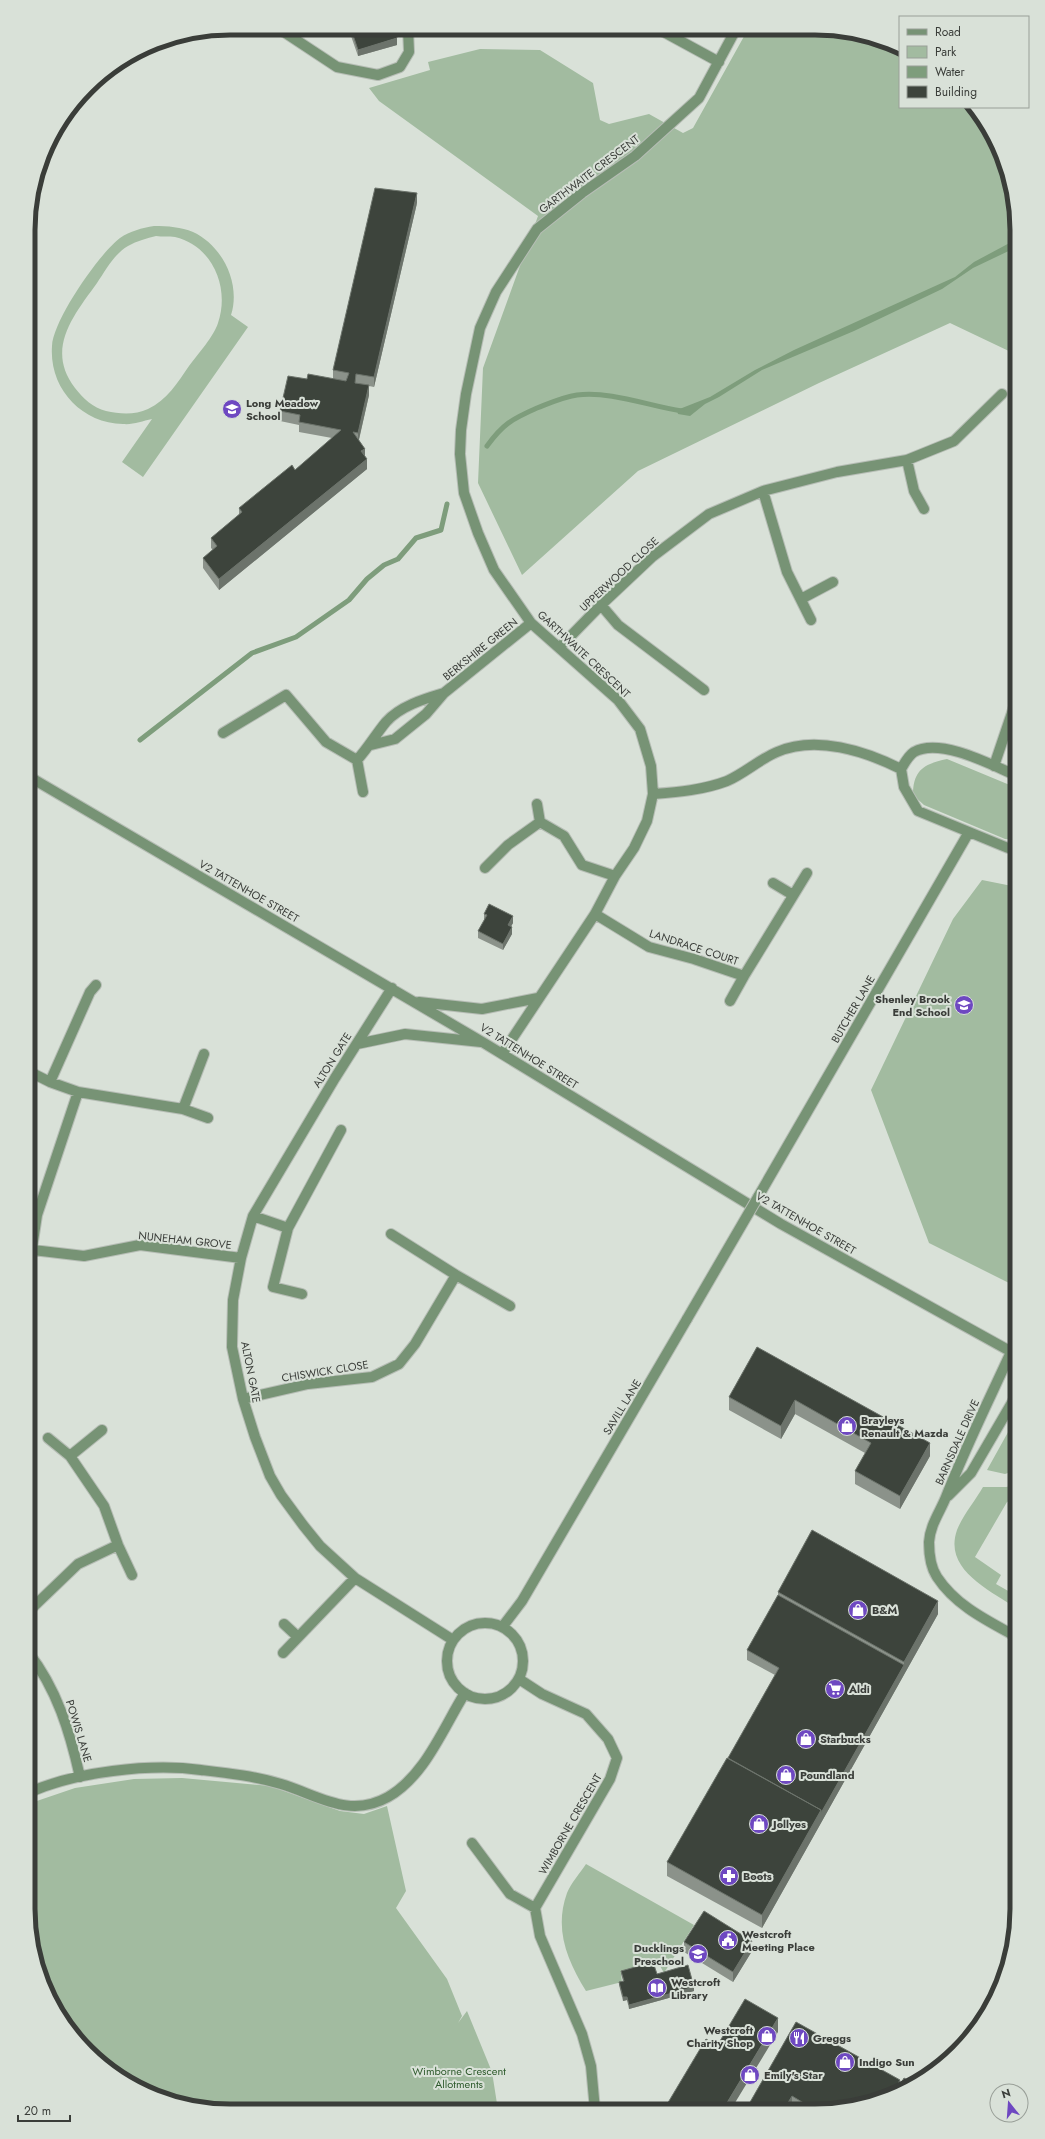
<svg xmlns="http://www.w3.org/2000/svg" width="1045" height="2139" viewBox="0 0 1045 2139" font-family="Jost,sans-serif">
<style>
.green{fill:#a2bba0;fill-rule:evenodd}
.water{fill:#7e9d7c}
.lines{fill:none;stroke-linecap:round;stroke-linejoin:round}
.stream{stroke:#7e9d7c;stroke-width:5}
.minor-casing{stroke:#b6bdb5;stroke-width:12}
.minor{stroke:#779375;stroke-width:10}
.minor-bridge-casing{stroke:#b6bdb5;stroke-width:12;stroke-linecap:butt}
.minor-bridge{stroke:#779375;stroke-width:10}
.wall{fill:#8b928a}
.shaded-wall{fill:#6c736b}
.building{fill:#3d443c;stroke:#6c736b}
.labels{text-anchor:middle;stroke-width:4;stroke-linejoin:round;paint-order:stroke}
.street-label{font-size:11px;fill:#3a3d39;stroke:#d9e1d8}
.poi-label{font-size:11px;font-weight:bold;fill:#3a3d39;stroke:#d9e1d8;text-anchor:start}
.park-label{font-size:11px;fill:#2c592b;stroke:#d9e1d8}
.rim{fill:none;stroke:#3a3d39;stroke-width:5}
</style>
<rect width="100%" height="100%" fill="#d9e1d8"/>
<path class="green" d="M747 31 854 32 900 47V107H973C1029 170 1017 273 1017 352L1013 353 950 323 819 383 638 471 522 575 478 483 483 368 538 216 379 101 369 88 430 70 428 62 480 49 540 50 593 83 600 120 609 124 649 114 683 133 693 128Z
M154 226C168 226 181 227 193 232 223 246 241 284 231 315L248 327 143 477 122 462 152 419C142 421 133 425 123 424 81 423 49 388 52 346 53 320 99 254 120 238 130 231 142 228 154 226ZM156 236C162 237 169 236 175 237 213 246 230 288 218 323 214 336 198 354 189 366 178 382 167 400 148 409 135 415 120 414 106 411 93 408 83 398 75 388 45 349 74 315 97 283 106 270 114 254 128 246 137 241 147 238 156 236Z
M947 759 1017 788V840L1005 839 924 805 913 795C913 770 924 764 947 759Z
M982 880 1017 887V1287L929 1243 871 1090 953 919Z
M1017 1416V1470L1005 1474 987 1470Z
M1017 1485V1498L1007 1502 975 1557 1001 1575 996 1584 1017 1596V1609C990 1590 943 1570 957 1530 963 1515 975 1501 983 1487H1006Z
M182 1778 270 1786 340 1811 364 1814 387 1806 406 1891 396 1908 447 1979 462 2016 458 2023 467 2011 492 2072 498 2110 203 2109 141 2090 97 2061 62 2021 39 1974 28 1909V1804L75 1788 134 1779Z
M586 1864 694 1925 664 1973 659 1964 621 1974 622 1982 586 1991C567 1960 554 1929 567 1893 571 1883 580 1873 586 1864Z"/>
<path class="water" d="M1017 239V247L973 268 942 289 854 331 762 370 719 397 705 404 690 416 678 414 677 410 710 397 755 370 794 350 955 277 974 262Z"/>
<g class="lines">
<path class="stream" d="M487 446C503 424 512 419 537 408 550 403 563 397 577 395 612 391 648 406 682 411
M140 740 252 653 296 637 349 600 367 579 384 565 398 559 416 538 441 530 447 504"/>
<g class="minor-casing">
<path id="minor" d="M278 28 337 67 378 75 400 67 409 52 408 29
M662 31 719 62
M907 460 914 491 924 509
M763 491 787 572 811 620
M801 599 833 582
M601 605 618 625 704 690
M560 647 601 605 652 557 709 514 763 491 837 472 907 460 954 441 1002 394
M223 733 286 695 326 742 357 760
M371 745 395 739 426 714 444 693 531 623
M994 766 1017 698
M28 776 484 1043 781 1224 1017 1355
M363 792 357 760C368 748 376 734 386 722 400 706 424 699 444 693
M653 794C679 792 703 790 727 781 745 773 760 759 777 752 816 735 865 751 901 769
M537 804 540 822 564 836 582 865 615 876
M1017 848H1008L918 811 904 787 901 769C904 764 908 756 914 752 940 737 992 765 1017 776
M485 868 508 845 540 822
M773 883 793 895
M595 914 649 947 694 959 744 976 730 1001
M744 976 807 873
M392 988 335 1078 253 1216 241 1258 233 1300 232 1347 243 1399 255 1437 270 1476 281 1495 303 1525 320 1546 355 1578 453 1640
M419 1002 482 1009 538 998
M357 1044 405 1034 481 1042
M502 1054 595 914 615 876 634 848 647 821 653 794 651 766 640 729 618 700 531 623 494 570 478 533 464 493 460 454 461 430 466 394 480 328 496 292 537 229 582 193 635 156 699 98 735 31
M28 1071 50 1082 78 1092 183 1109 208 1118
M50 1082 90 992 96 985
M183 1109 204 1054
M758 1197 969 832
M253 1216 288 1228 341 1130
M288 1228 273 1287 302 1294
M391 1234 456 1275 510 1306
M33 1250 84 1256 140 1245 241 1258
M28 1274 37 1215 78 1092
M1011 1352C989 1400 965 1448 946 1497 940 1512 930 1525 929 1542 929 1553 931 1568 937 1577 956 1606 988 1621 1017 1637
M243 1399 308 1384 372 1377 399 1364 415 1344 456 1275
M48 1438 70 1456 104 1506 118 1545 132 1575
M70 1456 102 1430
M948 1496 971 1473 1017 1394
M28 1612 78 1564 118 1545
M447 1661a38 38 0 1 1 76 0a38 38 0 1 1-76 0Z
M284 1624 298 1637
M503 1626 522 1601 687 1319
M28 1652C57 1689 70 1732 80 1777
M283 1653 355 1578
M519 1679 542 1694 586 1714 608 1739 617 1758 610 1779 535 1908
M28 1793C74 1772 150 1763 201 1770 227 1773 255 1776 281 1784 318 1795 349 1819 388 1797 425 1776 443 1728 465 1693
M472 1843 510 1894 535 1908 540 1936 582 2034 591 2066 595 2110"/>
</g>
<use href="#minor" class="minor"/>
<g class="minor-bridge-casing">
<path id="minor-bridge" d="M687 1319 758 1197"/>
</g>
<use href="#minor-bridge" class="minor-bridge"/>
</g>
<path class="wall" d="M330 29H345L340 37Z
M351 29 397 45 358 56 351 36Z
M417 203 374 387 369 386V395L359 440 365 456 367 469 219 590 203 568V558L213 550 211 548V538L239 515V508L295 470 332 438 299 432V425L280 421V411L333 378V370Z
M484 914 513 923 511 926 512 934 503 950 478 938V931L484 921Z
M757 1347 930 1456 900 1509 855 1484V1471L865 1453 795 1414 781 1439 729 1410V1397Z
M1017 1537V1557L1013 1555V1545Z
M778 1592 938 1614 762 1928 667 1876V1862L728 1758 775 1675 747 1660V1650L778 1595Z
M684 1942 752 1951 733 1982 684 1952Z
M621 1971 657 1974 694 1991 629 2009 627 2000 623 2001 619 1985V1982L623 1981 621 1974Z
M796 2022 900 2087 924 2079 880 2100 815 2111H800L792 2106 789 2111H745Z"/>
<path class="shaded-wall" d="M341 29H345L340 37V30Z
M397 38V45L358 56V50Z
M417 193V203L374 387V377Z
M369 385V395L358 443V433Z
M365 449V459L361 451Z
M367 459V469L219 590V579Z
M513 916V923L508 932V925Z
M512 927V934L503 950V944Z
M795 1400V1414L781 1439V1426Z
M930 1443V1456L900 1509V1496Z
M938 1601V1614L821 1823V1813L904 1665V1662Z
M821 1810V1823L762 1928V1915Z
M752 1941V1951L733 1982V1972Z
M694 1987V1991L629 2009V2005Z
M623 1997H627V2000L623 2001Z
M778 2018V2032L730 2111H722Z
M900 2080V2090L899 2091 891 2095Z
M792 2096V2106L789 2111H783Z"/>
<path class="building" d="M351 29H394L397 38 358 50Z
M375 188 417 193 374 377 356 374 355 383 369 385 358 433 353 432 365 449 361 451 367 459 219 579 203 558 217 546 211 538 242 512 239 508 292 465 295 470 341 430 299 422 300 415 280 411 288 376 307 379 308 374 346 381 349 373 333 370Z
M489 904 513 916 508 925 512 927 503 944 478 931 487 915 484 914Z
M757 1347 930 1443 900 1496 855 1471 871 1443 795 1400 781 1426 729 1397Z
M812 1530 938 1601 904 1662 778 1592Z
M1017 1537V1547L1013 1545Z
M778 1595 904 1665 821 1813V1810L728 1758 779 1668 747 1650Z
M727 1758 821 1810 762 1915 667 1862Z
M704 1911 752 1941 733 1972 684 1942Z
M653 1962 657 1974 688 1965 694 1987 629 2005 627 1997H623L619 1982 624 1981 621 1971Z
M745 1999 778 2018 722 2111H663L706 2039 717 2046Z
M796 2022 900 2080 891 2095 880 2100 817 2111 792 2096 783 2111H745Z
M917 2075 924 2079 896 2092 904 2078 913 2083Z"/>
<defs>
<g id="school-disc" transform="scale(1)"><circle r="9.5" fill="#6e48c1" stroke="#d9e1d8"/><path d="M0-5L7-2L0 1L-7-2ZM-4 1L0 2.5L4 1V4Q0 6-4 4Z" fill="#fff"/></g>
<g id="shop-disc" transform="scale(1)"><circle r="9.5" fill="#6e48c1" stroke="#d9e1d8"/><path d="M-5-2.5h2.3a2.7 3.5 0 0 1 5.4 0H5L5.5 6h-11ZM-1.5-2.5h3a1.5 2.3 0 0 0-3 0Z" fill="#fff"/></g>
<g id="supermarket-disc" transform="scale(1)"><circle r="9.5" fill="#6e48c1" stroke="#d9e1d8"/><path d="M-6-5.5h2.5l.6 2H6L4.5 2H-2.5L-4.4-4H-6ZM-1.5 3.2a1.3 1.3 0 1 0 .1 0ZM3 3.2a1.3 1.3 0 1 0 .1 0Z" fill="#fff"/></g>
<g id="pharmacy-disc" transform="scale(1)"><circle r="9.5" fill="#6e48c1" stroke="#d9e1d8"/><path d="M-2-6h4v4h4v4h-4v4h-4v-4h-4v-4h4Z" fill="#fff"/></g>
<g id="civic-disc" transform="scale(1)"><circle r="9.5" fill="#6e48c1" stroke="#d9e1d8"/><path d="M-.6-6.5H3V-4.5H.6V-3L4-1V1h2V6H-6V1h2V-1L-.6-3ZM-1.2 2.5V6h2.4V2.5Z" fill="#fff"/></g>
<g id="library-disc" transform="scale(1)"><circle r="9.5" fill="#6e48c1" stroke="#d9e1d8"/><path d="M-6-4Q-3-5.5-.7-3.5V5Q-3 3-6 4ZM6-4Q3-5.5 .7-3.5V5Q3 3 6 4Z" fill="#fff"/></g>
<g id="restaurant-disc" transform="scale(1)"><circle r="9.5" fill="#6e48c1" stroke="#d9e1d8"/><path d="M-5-6h1v4h1v-4h1v4h1v-4h1v5L-1.5 .5V6h-2V.5L-5-1ZM5-6V6H3V1.5H1.5Q1.5-4 5-6Z" fill="#fff"/></g>
</defs>
<g fill-rule="evenodd">
<use href="#school-disc" x="232" y="409"/>
<use href="#school-disc" x="964" y="1005"/>
<use href="#shop-disc" x="847" y="1426"/>
<use href="#shop-disc" x="858" y="1610"/>
<use href="#supermarket-disc" x="835" y="1689"/>
<use href="#shop-disc" x="806" y="1739"/>
<use href="#shop-disc" x="786" y="1775"/>
<use href="#shop-disc" x="759" y="1824"/>
<use href="#pharmacy-disc" x="729" y="1876"/>
<use href="#civic-disc" x="728" y="1940"/>
<use href="#school-disc" x="698" y="1954"/>
<use href="#library-disc" x="657" y="1988"/>
<use href="#shop-disc" x="767" y="2036"/>
<use href="#restaurant-disc" x="799" y="2038"/>
<use href="#shop-disc" x="845" y="2062"/>
<use href="#shop-disc" x="750" y="2075"/>
</g>
<g class="labels">
<g class="street-label">
<text transform="translate(589 174) rotate(-37)" y="4">GARTHWAITE CRESCENT</text>
<text transform="translate(619 574) rotate(-43)" y="4">UPPERWOOD CLOSE</text>
<text transform="translate(480 649) rotate(-39)" y="4">BERKSHIRE GREEN</text>
<text transform="translate(584 654) rotate(43)" y="4">GARTHWAITE CRESCENT</text>
<text transform="translate(249 891) rotate(30)" y="4">V2 TATTENHOE STREET</text>
<text transform="translate(694 947) rotate(18)" y="4">LANDRACE COURT</text>
<text transform="translate(853 1009) rotate(-60)" y="4">BUTCHER LANE</text>
<text transform="translate(529 1056) rotate(32)" y="4">V2 TATTENHOE STREET</text>
<text transform="translate(332 1060) rotate(-58)" y="4">ALTON GATE</text>
<text transform="translate(806 1223) rotate(30)" y="4">V2 TATTENHOE STREET</text>
<text transform="translate(185 1240) rotate(6)" y="4">NUNEHAM GROVE</text>
<text transform="translate(325 1371) rotate(-9)" y="4">CHISWICK CLOSE</text>
<text transform="translate(251 1372) rotate(79)" y="4">ALTON GATE</text>
<text transform="translate(622 1407) rotate(-59)" y="4">SAVILL LANE</text>
<text transform="translate(957 1442) rotate(-66)" y="4">BARNSDALE DRIVE</text>
<text transform="translate(79 1731) rotate(73)" y="4">POWIS LANE</text>
<text transform="translate(570 1824) rotate(-60)" y="4">WIMBORNE CRESCENT</text>
</g>
<g class="poi-label">
<text x="246" y="407">Long Meadow<tspan x="246" dy="13">School</tspan></text>
<text x="950" y="1003" text-anchor="end">Shenley Brook<tspan x="950" dy="13">End School</tspan></text>
<text x="861" y="1424">Brayleys<tspan x="861" dy="13">Renault &amp; Mazda</tspan></text>
<text x="872" y="1614">B&amp;M</text>
<text x="849" y="1693">Aldi</text>
<text x="820" y="1743">Starbucks</text>
<text x="800" y="1779">Poundland</text>
<text x="773" y="1828">Jollyes</text>
<text x="743" y="1880">Boots</text>
<text x="742" y="1938">Westcroft<tspan x="742" dy="13">Meeting Place</tspan></text>
<text x="684" y="1952" text-anchor="end">Ducklings<tspan x="684" dy="13">Preschool</tspan></text>
<text x="671" y="1986">Westcroft<tspan x="671" dy="13">Library</tspan></text>
<text x="753" y="2034" text-anchor="end">Westcroft<tspan x="753" dy="13">Charity Shop</tspan></text>
<text x="813" y="2042">Greggs</text>
<text x="859" y="2066">Indigo Sun</text>
<text x="764" y="2079">Emily's Star</text>
</g>
<g class="park-label">
<text x="459" y="2075">Wimborne Crescent<tspan x="459" dy="13">Allotments</tspan></text>
</g>
</g>
<path d="M0 0H1045V2139H0ZM230 35H815A195 195 0 0 1 1010 230V1909A195 195 0 0 1 815 2104H230A195 195 0 0 1 35 1909V230A195 195 0 0 1 230 35Z" fill="#d9e1d8" fill-rule="evenodd"/>
<path class="rim" d="M230 35H815A195 195 0 0 1 1010 230V1909A195 195 0 0 1 815 2104H230A195 195 0 0 1 35 1909V230A195 195 0 0 1 230 35Z"/>
<rect x="899" y="16" width="130" height="92" fill="#d9e1d8" stroke="#999f98"/>
<rect x="907" y="29" width="20" height="6" fill="#779375" stroke="#999f98"/>
<text x="935" y="36" font-size="12" fill="#3a3d39">Road</text>
<rect x="907" y="46" width="20" height="12" fill="#a2bba0" stroke="#999f98"/>
<text x="935" y="56" font-size="12" fill="#3a3d39">Park</text>
<rect x="907" y="66" width="20" height="12" fill="#7e9d7c" stroke="#999f98"/>
<text x="935" y="76" font-size="12" fill="#3a3d39">Water</text>
<rect x="907" y="86" width="20" height="12" fill="#3d443c" stroke="#999f98"/>
<text x="935" y="96" font-size="12" fill="#3a3d39">Building</text>
<g transform="translate(1009 2103) rotate(343)"><circle r="19" fill="#d9e1d8" stroke="#999f98"/>
<path d="M0-3L7 15L0 10L-7 15Z" fill="#6e48c1"/>
<text y="-6" font-size="11" font-weight="bold" text-anchor="middle" fill="#3a3d39">N</text>
</g>
<path d="M18 2115v6h52v-6" fill="none" stroke="#3a3d39" stroke-width="2"/>
<text x="24" y="2115" font-size="12" fill="#3a3d39" stroke="#d9e1d8" stroke-width="3" paint-order="stroke">20 m</text>
</svg>
